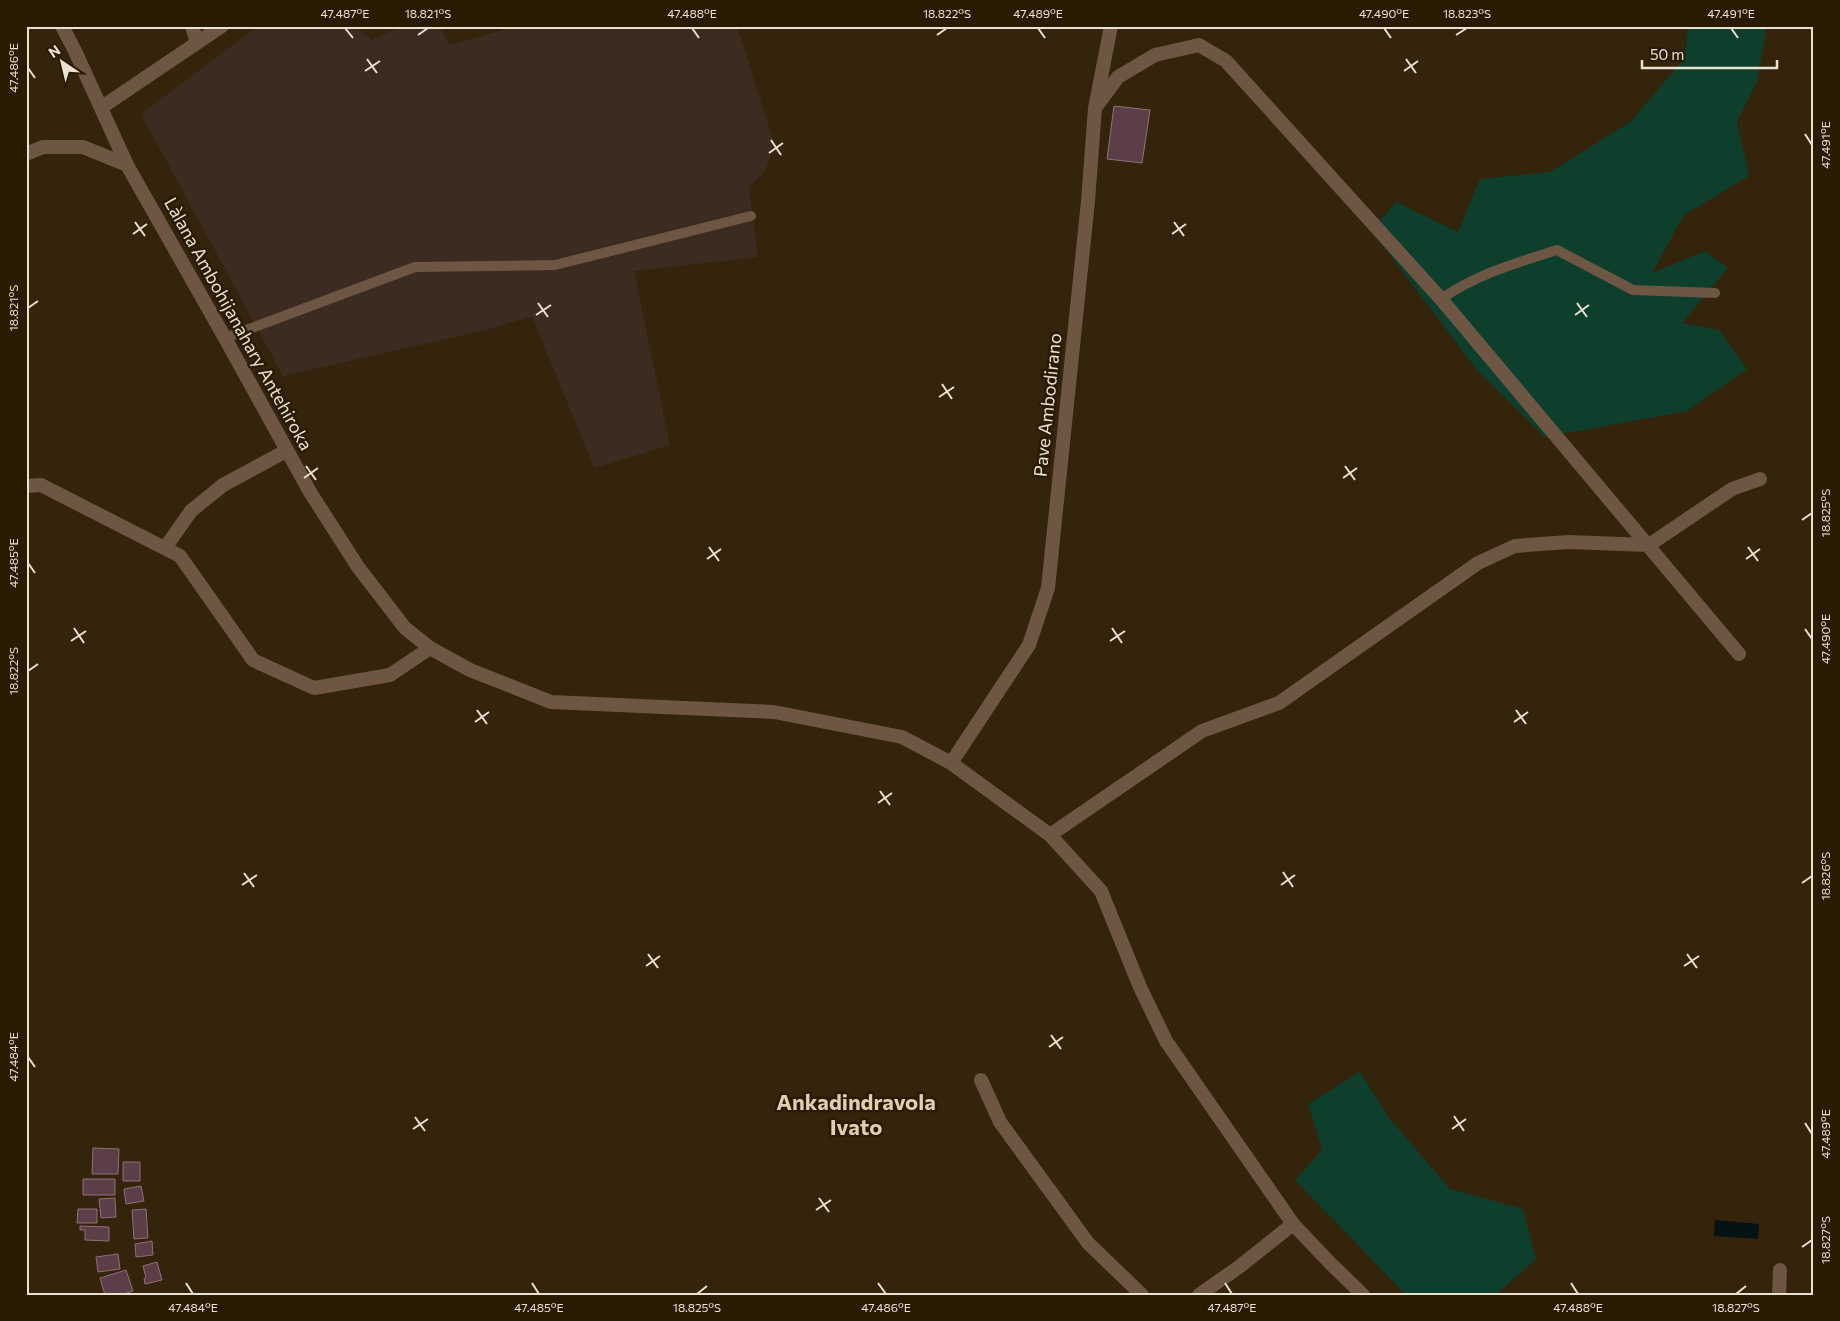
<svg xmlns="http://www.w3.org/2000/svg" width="1840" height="1321" viewBox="0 0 1840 1321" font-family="Commissioner,sans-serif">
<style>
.industrial{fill:#3b2b20}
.green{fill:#0e3e2c}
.water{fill:#061314}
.building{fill:#5c3e48;stroke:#916f7a}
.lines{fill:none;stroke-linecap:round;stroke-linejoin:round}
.service{stroke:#6e5645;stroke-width:10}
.minor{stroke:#6e5645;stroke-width:14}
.tertiary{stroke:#6e5645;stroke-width:14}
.ticks{fill:none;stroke:#ebe1d3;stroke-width:2}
.labels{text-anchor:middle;stroke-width:5;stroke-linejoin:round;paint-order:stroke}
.street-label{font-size:18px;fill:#ebe1d3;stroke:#291b02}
.district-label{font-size:22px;font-weight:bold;fill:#e2ceb1;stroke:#291b02}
.neatline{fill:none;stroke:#ebe1d3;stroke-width:2}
.ticks-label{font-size:12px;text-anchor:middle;fill:#ebe1d3}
</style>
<rect width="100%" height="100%" fill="#33240b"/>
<path class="industrial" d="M258 26H354L372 40 403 26H439L450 45 517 26H737L774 143 765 172 749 186 758 257 634 271 670 445 594 468 532 316 486 330 283 376 141 114Z"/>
<path class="green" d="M1688 26H1767L1757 81 1737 122 1749 176 1684 215 1652 273 1705 251 1728 268 1682 323 1719 330 1747 369 1687 411 1545 437 1477 370 1371 230 1396 202 1458 232 1480 179 1550 172 1630 122 1685 58Z
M1360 1072 1389 1118 1450 1189 1523 1209 1536 1259 1496 1295H1406L1295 1180 1322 1150 1308 1104Z"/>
<path class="water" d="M1715 1220 1759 1224 1758 1239 1714 1236Z"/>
<path class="building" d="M1114 106 1150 110 1142 163 1107 159Z
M93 1148 119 1149 118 1174H92Z
M123 1162H140V1181H123Z
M83 1179H115V1195H83Z
M141 1186 144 1201 126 1204 124 1189Z
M115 1198 116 1217 101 1218 99 1199Z
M78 1209H97V1223H77Z
M146 1209 148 1238 134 1239 132 1210Z
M80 1226 109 1227V1241L85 1240V1230H80Z
M152 1241 153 1255 136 1257 135 1244Z
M118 1254 120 1269 98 1272 96 1257Z
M157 1262 162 1280 145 1284 144 1279 146 1278 143 1266Z
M126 1270 133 1291 121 1295H105L100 1278Z"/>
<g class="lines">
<path class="service" d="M1441 299C1477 274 1516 263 1557 250L1633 290 1715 293
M225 338 415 267 555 265 751 216"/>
<path class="minor" d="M192 26 197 43
M102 107 222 26
M1095 108 1118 77 1155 55 1199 45 1226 61 1441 299 1739 654
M26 154 43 147H83L127 165
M26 486 41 485 180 556 253 660 314 688 390 675 430 648
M165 548 191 511 223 485 286 451
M951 763 1029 645 1048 588 1088 201 1095 108 1111 26
M1050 835 1202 731 1279 703 1478 563 1515 546 1568 542 1649 545 1732 489 1760 479
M981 1080 1000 1122 1088 1243 1142 1295
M1199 1295 1239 1267 1293 1224
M1779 1295 1780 1270"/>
<path class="tertiary" d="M62 26 75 51 127 165 225 338 310 492 358 567 405 628 430 648 470 670 551 702 774 712 902 737 951 763 1050 835 1101 891 1140 987 1166 1041 1293 1224 1330 1263 1363 1295"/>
</g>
<path class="ticks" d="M345 28 353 38M692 28 699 38M1038 28 1045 38M1384 28 1391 38M1731 28 1738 38M418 35 428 28M937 35 947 28M1456 35 1467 28M367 59 377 73M1406 59 1416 73M28 68 35 78M365 71 380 61M1404 71 1418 61M1805 134 1812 145M771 140 781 155M769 153 783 143M135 222 145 236M1174 222 1184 236M133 234 147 224M1172 234 1186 224M538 303 548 317M1577 303 1587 317M28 308 38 301M536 315 551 305M1575 315 1589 305M942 384 952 399M939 397 954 387M306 466 316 480M1345 466 1355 480M304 478 318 468M1343 478 1357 468M1802 520 1812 513M709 547 719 561M1748 547 1758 561M707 559 721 549M1746 559 1760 549M28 563 35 573M74 628 84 643M1112 628 1122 643M1805 629 1812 639M71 641 86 631M1110 641 1125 631M28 671 38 664M477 710 487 724M1516 710 1526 724M475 722 489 712M1514 722 1528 712M880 791 890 805M878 803 892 793M1283 872 1293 887M244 873 254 887M1802 883 1812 876M242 885 257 875M1281 885 1295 875M648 954 658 968M1687 954 1697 968M646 966 660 956M1684 966 1699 956M1051 1035 1061 1049M1049 1047 1063 1037M28 1057 35 1067M1454 1116 1464 1131M415 1117 425 1131M1805 1123 1812 1134M413 1129 428 1119M1452 1129 1466 1119M819 1198 829 1212M816 1210 831 1200M1802 1247 1812 1240M186 1283 193 1294M532 1283 539 1294M878 1283 886 1294M1225 1283 1232 1294M1571 1283 1578 1294M697 1294 707 1286M1736 1294 1746 1286"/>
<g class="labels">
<g class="street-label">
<text transform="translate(238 324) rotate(61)" y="6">Làlana Ambohijanahary Antehiroka</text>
<text transform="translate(1048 405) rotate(-84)" y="6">Pave Ambodirano</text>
</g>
<g class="district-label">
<text x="856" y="1110">Ankadindravola<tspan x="856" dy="25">Ivato</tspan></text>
</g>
</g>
<rect width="1840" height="1321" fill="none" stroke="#291b02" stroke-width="55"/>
<g transform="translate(62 62) rotate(325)" stroke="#291b02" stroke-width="4" paint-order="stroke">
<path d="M0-4L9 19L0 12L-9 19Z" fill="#ebe1d3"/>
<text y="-8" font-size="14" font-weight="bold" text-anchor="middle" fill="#ebe1d3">N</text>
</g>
<path d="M1642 60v8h135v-8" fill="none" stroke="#ebe1d3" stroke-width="2.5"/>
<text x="1650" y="60" font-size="15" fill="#ebe1d3" stroke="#291b02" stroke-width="4" paint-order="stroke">50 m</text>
<rect x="28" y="28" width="1784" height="1266" class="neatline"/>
<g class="ticks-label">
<text x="345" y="18">47.487°E</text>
<text x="428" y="18">18.821°S</text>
<text x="692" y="18">47.488°E</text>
<text x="947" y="18">18.822°S</text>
<text x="1038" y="18">47.489°E</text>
<text x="1384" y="18">47.490°E</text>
<text x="1467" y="18">18.823°S</text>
<text x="1731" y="18">47.491°E</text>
<text transform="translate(14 68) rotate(-90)" y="4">47.486°E</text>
<text transform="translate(1826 145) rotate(-90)" y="4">47.491°E</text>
<text transform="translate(14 308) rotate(-90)" y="4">18.821°S</text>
<text transform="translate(1826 513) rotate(-90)" y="4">18.825°S</text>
<text transform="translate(14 563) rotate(-90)" y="4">47.485°E</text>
<text transform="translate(1826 639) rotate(-90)" y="4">47.490°E</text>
<text transform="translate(14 671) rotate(-90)" y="4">18.822°S</text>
<text transform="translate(1826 876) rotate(-90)" y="4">18.826°S</text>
<text transform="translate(14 1057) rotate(-90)" y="4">47.484°E</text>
<text transform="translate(1826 1134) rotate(-90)" y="4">47.489°E</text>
<text transform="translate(1826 1240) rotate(-90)" y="4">18.827°S</text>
<text x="193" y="1312">47.484°E</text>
<text x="539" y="1312">47.485°E</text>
<text x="697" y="1312">18.825°S</text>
<text x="886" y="1312">47.486°E</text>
<text x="1232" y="1312">47.487°E</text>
<text x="1578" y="1312">47.488°E</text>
<text x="1736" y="1312">18.827°S</text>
</g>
</svg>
